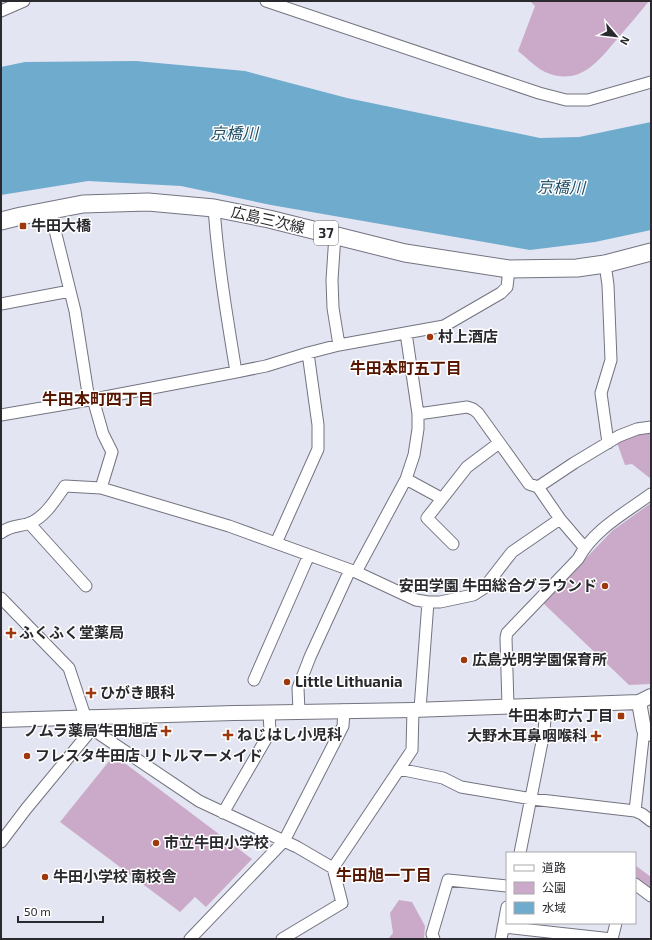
<svg xmlns="http://www.w3.org/2000/svg" width="652" height="940" viewBox="0 0 652 940" font-family="'Exo 2','Noto Sans JP',sans-serif">
<style>
.green{fill:#cbaac9}
.water{fill:#6fabcc}
.lines{fill:none;stroke-linecap:round;stroke-linejoin:round}
.minor-casing{stroke:#737480;stroke-width:13}
.tertiary-casing{stroke:#737480;stroke-width:16}
.primary-casing{stroke:#737480;stroke-width:19}
.minor{stroke:#fff;stroke-width:11}
.tertiary{stroke:#fff;stroke-width:14}
.primary{stroke:#fff;stroke-width:17}
.poi-dot{fill:#9e380d;stroke:#fff;stroke-width:1.5}
.labels{text-anchor:middle;stroke-width:3;stroke-linejoin:round;paint-order:stroke}
.shield{fill:#fff;stroke:#69696d;stroke-width:1}
.shield-label{font-size:14px;font-weight:bold;fill:#29292e}
.street-label{font-size:15px;fill:#29292e;stroke:#fff}
.poi-label{font-size:15px;font-weight:bold;fill:#29292e;stroke:#fff;text-anchor:start}
.water-label{font-size:16px;font-style:italic;fill:#205068;stroke:#fff}
.neighbourhood-label{font-size:16px;font-weight:bold;fill:#561600;stroke:#fff}
</style>
<rect width="100%" height="100%" fill="#e3e5f2"/>
<path class="green" d="M530 1H649C639 14 628 26 617 39 598 62 579 87 545 72 535 67 527 58 518 51L535 6Z
M651 430V479L632 464 625 465 616 440Z
M651 503V684L629 685 543 603 612 531Z
M114 755 252 859 206 907 195 897 180 912 60 822Z
M635 865 651 877V892L635 878Z
M399 900 412 902 425 926 424 939H388L393 933 390 913Z"/>
<path class="water" d="M136 61 245 71 347 98 540 138 579 137 651 122V230L595 242 530 250 271 205 181 186 88 181 1 195V67L25 62Z"/>
<g class="lines">
<g class="minor-casing">
<path id="minor" d="M266 1 539 93 566 100H588L651 82
M1 11 24 1
M214 208C218 264 227 317 236 372
M50 210 75 311 89 400
M335 235 332 280 333 308 339 345
M605 264 608 285 611 360 601 393 608 443
M1 304 70 291
M93 399 103 434 112 452 101 488
M418 414 467 407 473 409 478 413 529 484 538 487 560 519
M1 415 89 400 236 372 266 366 308 353 339 345 444 326 501 293 507 287 509 269
M406 479 441 498
M538 487 574 463 619 436 637 429 651 427
M29 523 86 586
M1 533C10 525 19 527 30 523 45 517 56 499 65 486L101 488 229 526 356 572 416 600 428 602H440L473 595 484 588 512 552 560 519 584 547
M276 543 318 449V425L308 353
M453 544 427 518 467 467 499 443
M356 572 406 479 414 455 418 429V414L406 333
M1 598 69 668 85 716
M254 680 309 555
M508 706 506 638 507 633 578 559C593 530 625 513 651 494
M420 709 428 602
M299 711 298 688 310 657 350 570
M92 716V729L199 801 297 847 333 868
M399 769 443 778 461 787 532 799 635 811 642 814 651 821
M635 811 644 730
M223 813 270 732 269 712
M1 842 26 809 92 729
M520 853 544 732 546 705
M635 884 651 896
M503 927 612 939
M190 939 284 841 343 726 344 710
M282 939 342 903 333 868 412 750 413 710
M434 939 432 934 448 880 507 886
M501 939 507 907
M612 939 616 923"/>
</g>
<g class="tertiary-casing">
<path id="tertiary" d="M639 702 644 730 651 734
M1 720 234 713 413 710 639 702 651 696"/>
</g>
<g class="primary-casing">
<path id="primary" d="M1 221 21 216 83 204 148 202 214 208 269 219 405 253 509 269 577 268 605 264 651 252"/>
</g>
<use href="#minor" class="minor"/>
<use href="#tertiary" class="tertiary"/>
<use href="#primary" class="primary"/>
</g>
<g class="poi-dot">
<rect x="19" y="222" width="8" height="8" rx="2"/>
<circle cx="430" cy="337" r="4"/>
<circle cx="605" cy="586" r="4"/>
<path d="M9 627h4v4h4v4h-4v4h-4v-4h-4v-4h4z"/>
<circle cx="464" cy="660" r="4"/>
<circle cx="287" cy="682" r="4"/>
<path d="M89 687h4v4h4v4h-4v4h-4v-4h-4v-4h4z"/>
<rect x="617" y="712" width="8" height="8" rx="2"/>
<path d="M164 725h4v4h4v4h-4v4h-4v-4h-4v-4h4z"/>
<path d="M226 729h4v4h4v4h-4v4h-4v-4h-4v-4h4z"/>
<path d="M594 730h4v4h4v4h-4v4h-4v-4h-4v-4h4z"/>
<circle cx="27" cy="756" r="4"/>
<circle cx="156" cy="843" r="4"/>
<circle cx="45" cy="877" r="4"/>
</g>
<g class="labels">
<rect class="shield" x="314" y="221" width="24" height="24" rx="3"/>
<g class="shield-label">
<text x="326" y="238">37</text>
</g>
<g class="street-label">
<text transform="translate(268 220) rotate(13)" y="5">広島三次線</text>
</g>
<g class="poi-label">
<text x="31" y="231">牛田大橋</text>
<text x="438" y="342">村上酒店</text>
<text x="597" y="591" text-anchor="end">安田学園 牛田総合グラウンド</text>
<text x="19" y="638">ふくふく堂薬局</text>
<text x="472" y="665">広島光明学園保育所</text>
<text x="295" y="687">Little Lithuania</text>
<text x="100" y="698">ひがき眼科</text>
<text x="613" y="721" text-anchor="end">牛田本町六丁目</text>
<text x="158" y="736" text-anchor="end">ノムラ薬局牛田旭店</text>
<text x="237" y="740">ねじはし小児科</text>
<text x="587" y="741" text-anchor="end">大野木耳鼻咽喉科</text>
<text x="35" y="761">フレスタ牛田店 リトルマーメイド</text>
<text x="164" y="848">市立牛田小学校</text>
<text x="53" y="882">牛田小学校 南校舎</text>
</g>
<g class="water-label">
<text x="234" y="139">京橋川</text>
<text transform="translate(561 187) rotate(1)" y="6">京橋川</text>
</g>
<g class="neighbourhood-label">
<text x="406" y="374">牛田本町五丁目</text>
<text x="98" y="405">牛田本町四丁目</text>
<text x="384" y="881">牛田旭一丁目</text>
</g>
</g>
<rect width="652" height="940" fill="none" stroke="#29292e" stroke-width="4"/>
<rect x="506" y="852" width="130" height="72" fill="#ffffff" stroke="#a9a9ab"/>
<rect x="514" y="865" width="20" height="6" fill="#ffffff" stroke="#a9a9ab"/>
<text x="542" y="872" font-size="12" fill="#29292e">道路</text>
<rect x="514" y="882" width="20" height="12" fill="#cbaac9" stroke="#a9a9ab"/>
<text x="542" y="892" font-size="12" fill="#29292e">公園</text>
<rect x="514" y="902" width="20" height="12" fill="#6fabcc" stroke="#a9a9ab"/>
<text x="542" y="912" font-size="12" fill="#29292e">水域</text>
<g transform="translate(616 36) rotate(118)" stroke="#ffffff" stroke-width="3" paint-order="stroke">
<path d="M0-3L7 15L0 10L-7 15Z" fill="#29292e"/>
<text y="-6" font-size="11" font-weight="bold" text-anchor="middle" fill="#29292e">N</text>
</g>
<path d="M18 916v6h85v-6" fill="none" stroke="#29292e" stroke-width="2"/>
<text x="24" y="916" font-size="12" fill="#29292e" stroke="#ffffff" stroke-width="3" paint-order="stroke">50 m</text>
</svg>
